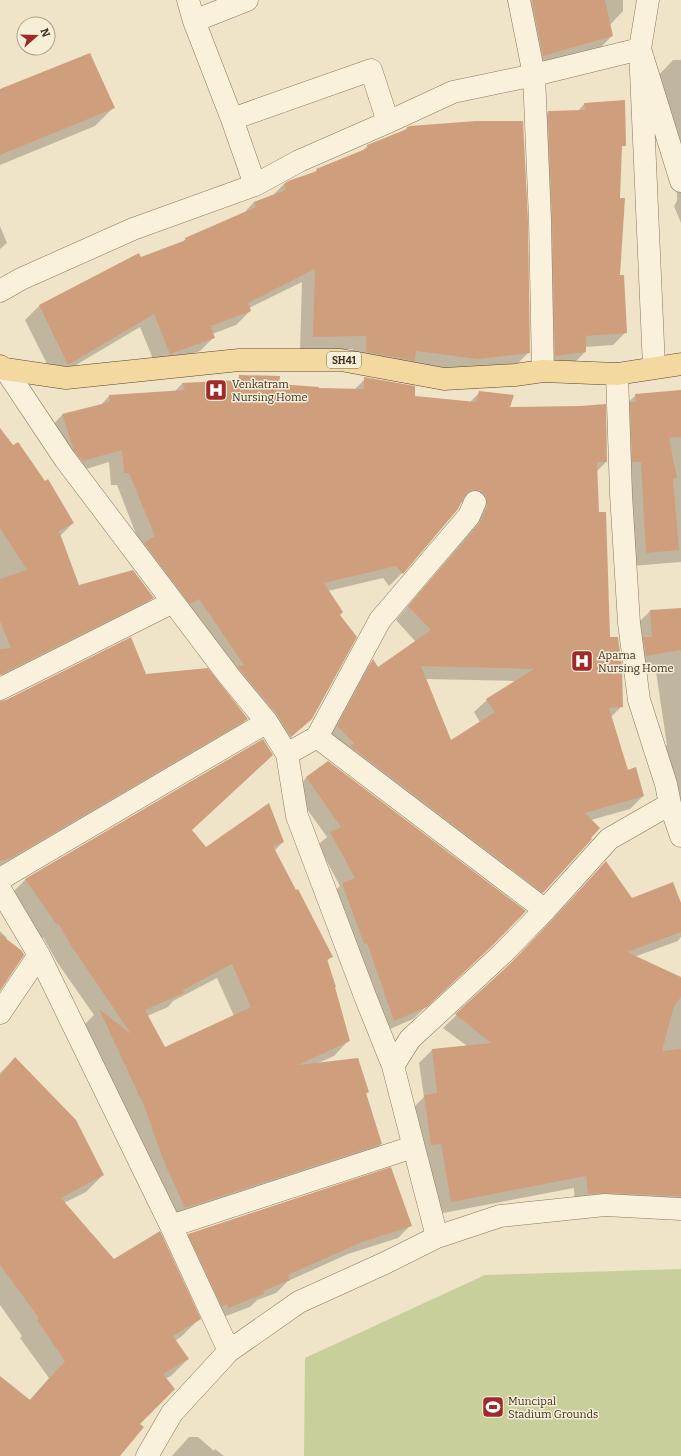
<svg xmlns="http://www.w3.org/2000/svg" width="681" height="1456" viewBox="0 0 681 1456" font-family="Bitter,serif">
<style>
.green{fill:#c9cf9b}
.shadow{fill:#0003;fill-rule:evenodd}
.building{fill:#cf9f7d;fill-rule:evenodd}
.lines{fill:none;stroke-linecap:round;stroke-linejoin:round}
.minor-casing{stroke:#8d765c;stroke-width:23}
.major-casing{stroke:#5b4430;stroke-width:23}
.minor{stroke:#faf1dc;stroke-width:22}
.major{stroke:#f3d9a0;stroke-width:22}
.labels{text-anchor:middle;stroke-width:3;stroke-linejoin:round;paint-order:stroke}
.shield{fill:#f7eed8;stroke:#756857;stroke-width:1}
.shield-label{font-size:10px;font-weight:bold;fill:#3d2e20}
.poi-label{font-size:11px;fill:#3d2e20;stroke:#f7eed8;text-anchor:start}
</style>
<rect width="100%" height="100%" fill="#f0e4c8"/>
<path class="green" d="M681 1269V1456H304L305 1358 485 1275Z"/>
<path class="shadow" d="M507 0H623V11L609 26 612 36 594 54 525 73 514 16 509 9Z
M673 60H681V223L674 206 677 201V194L654 122 657 77Z
M0 90 113 108 95 126 0 165Z
M585 103 623 145 621 148 619 199V276L626 332 613 345 585 347V352L572 365 543 368 536 125 548 112H577Z
M407 128 529 352 515 366 463 372 352 366 353 349 300 350 302 282 249 308 250 311 236 325 212 334 214 337 200 351 163 364H155L140 327 54 378 25 320 39 306 139 255 141 258 182 243 186 238 243 214 254 202 273 195 284 184 314 173 317 170 361 153 367 146 404 131Z
M0 226 7 243 0 249Z
M240 376 278 385 318 389 354 390 365 379 414 397 470 402 480 392 606 462 596 472 598 514 609 638 622 706 611 717 627 771 643 796 630 809 591 820 543 892 530 905 325 740 360 673 373 661 378 668 416 642 396 620 468 535 474 521 467 503 460 502 457 509 402 573 389 586 383 578 328 591 339 615 311 719 278 749 141 547 117 485H111L109 462 70 474 50 428 62 415 100 406 109 396 174 392 182 384 235 381ZM425 679 516 681 487 700 474 712 480 722 450 742Z
M681 391V562L632 566 622 408 636 395Z
M0 430 73 523 60 536 78 587 153 597 138 612 3 680 0 672Z
M681 609V814L664 748 667 745 655 665 632 670 636 625 650 611Z
M146 675 247 719 233 733 0 869V721Z
M272 755 191 830 206 849 283 842 274 851 332 956 327 961 348 1041 334 1056 318 1063 368 1092 366 1094 381 1144 366 1158 170 1222 84 1025 94 1015 57 962 43 937 42 939 11 894 26 879ZM217 978 234 1016 165 1048 147 1016 168 1007 173 1001Z
M328 762 480 957 413 1019 381 1033 330 896 340 886 318 845 327 837 294 791 306 778Z
M606 862 632 900 681 905V937L678 941 634 957 681 978V1202L575 1207 574 1188 438 1214 428 1156 419 1157 412 1109 424 1097 419 1063 432 1050 467 1046 443 1028 508 966Z
M0 931 7 938 5 940 0 989Z
M15 1058 103 1175 86 1192 64 1203 113 1261 199 1319 182 1336 175 1341 188 1359 171 1376 165 1379 119 1456H0V1377L29 1401 49 1378 20 1338 22 1336 0 1305V1073Z
M411 1225 398 1238 348 1254 288 1281 276 1293 257 1300 250 1307 215 1320 176 1247 189 1234Z
M189 1437H198L214 1451 215 1449 224 1456H172Z"/>
<path class="building" d="M532 0H605L613 36 543 56Z
M90 53 115 108 0 155V89Z
M625 100 626 146H622L620 198H625L620 275H624L627 333 586 336V352L555 356 552 220 548 111 585 110 584 103Z
M476 121H523L528 220 530 353 478 359 416 351 415 361 366 352V336L313 337 315 269 248 303 251 311 211 326 215 338 170 354 154 314 68 365 39 305 139 253 141 257 186 240 185 238 256 207 254 202 286 190 284 184 288 181 317 171 316 169 368 148 367 145 407 129V127L410 126Z
M239 375 280 376 279 384 319 387V388L364 389V377L415 386V396L476 402 479 391 514 395 510 407 580 406 606 404 607 462H597L599 512H606L610 637H618L622 667 623 707 609 708 628 770 636 767 644 796 585 813 600 828 591 838 592 839 543 893 350 746 354 743 337 726 373 659 378 667 431 630 408 606 479 524 487 507V500L485 494 480 490H474L467 492 464 497 458 509 403 574 396 566 324 583 343 612 340 615 357 637 312 719 291 737 277 714 237 666 244 665 199 599 190 604 144 543 155 536 129 473H124L122 450 83 461 74 451 62 414 110 402 109 395 185 390 182 383 239 380ZM421 666 534 669 486 699 495 712 451 740Z
M681 390V437L669 438 677 478H673L679 550 646 553 641 462H632L630 402H636L635 394Z
M0 428 13 445 18 442 45 481 48 479 74 523 59 531 79 585 133 570 154 598 0 675V649L11 648 0 621V579L27 570 0 528Z
M681 608V650L646 656 643 637H652L650 610Z
M131 637 146 674 208 668 248 719 11 858 0 861V701L6 700Z
M263 739 273 755 192 830 206 847 269 803 284 842 273 846 296 890 298 889 333 957 327 959 336 987H335L350 1041 298 1065 358 1058 369 1092 366 1093 382 1144 185 1208 165 1164 144 1106 99 1009 131 1034 72 947 58 923 57 925 25 879ZM232 964 251 1007 165 1047 145 1010 184 993 183 990Z
M328 761 526 911 493 945 427 1007 394 1021 367 943 364 944 342 883 355 878 330 832 341 827 306 777Z
M606 861 632 898 673 882 681 903V932L627 952 681 977V997L674 1006 662 1051 681 1049V1196L606 1193 588 1194 586 1176 451 1202 441 1144 431 1145 424 1095 437 1093 432 1049 491 1043 455 1014 511 963 554 919Z
M0 934 22 951 24 955 0 991Z
M15 1057 76 1120 104 1175 61 1198 114 1259 160 1231 201 1319 173 1336 189 1359 163 1374 175 1389 140 1424 144 1427 120 1456H0V1376L30 1400 65 1361 37 1320 39 1318 0 1265V1076Z
M391 1167 412 1226 362 1242 288 1275 290 1280 263 1291 264 1294 228 1308 227 1304 222 1307 188 1234Z"/>
<g class="lines">
<g class="minor-casing">
<path id="minor" d="M188 0 194 21 232 119 255 185
M519 0 534 75 540 220 543 371
M648 0 640 49 654 367
M194 21 247 0
M232 119 371 70 388 122
M0 291 21 279 133 229 255 185 299 161 388 122 453 92 534 75 640 49 681 181
M5 369 65 459 229 676 267 722 287 754 297 816 365 996 393 1066 437 1237
M617 374 621 494 629 623 639 700 666 784 670 804 681 836
M0 689 173 602
M317 737 545 910
M287 754 317 737 380 620 469 516 475 502
M0 879 267 722
M0 889 39 955 171 1226 229 1351
M0 1013 39 955
M393 1066 410 1039 502 954 545 910 609 839 670 804
M171 1226 413 1147
M147 1456 172 1413 229 1351 299 1302 385 1263 437 1237 500 1216 605 1205 681 1209"/>
</g>
<g class="major-casing">
<path id="major" d="M0 366 5 369 66 378 239 360H341L444 379 515 375 543 371 617 374 681 364"/>
</g>
<use href="#minor" class="minor"/>
<use href="#major" class="major"/>
</g>
<defs>
<g id="hospital-square" transform="scale(1.15)"><rect x="-9" y="-9" width="18" height="18" rx="4" fill="#9e2a2b" stroke="#f7eed8"/><path d="M-5-5h3v3.5h4V-5h3V5h-3V1.5h-4V5h-3Z" fill="#fff"/></g>
<g id="stadium-square" transform="scale(1.15)"><rect x="-9" y="-9" width="18" height="18" rx="4" fill="#9e2a2b" stroke="#f7eed8"/><path d="M0-5a6.5 5 0 1 0 0 10a6.5 5 0 1 0 0-10ZM-3.5-1.8h7v3.6h-7Z" fill="#fff"/></g>
</defs>
<g fill-rule="evenodd">
<use href="#hospital-square" x="216" y="390"/>
<use href="#hospital-square" x="582" y="661"/>
<use href="#stadium-square" x="493" y="1407"/>
</g>
<g class="labels">
<rect class="shield" x="327" y="352" width="34" height="16" rx="3"/>
<g class="shield-label">
<text x="344" y="364">SH41</text>
</g>
<g class="poi-label">
<text x="232" y="388">Venkatram<tspan x="232" dy="13">Nursing Home</tspan></text>
<text x="598" y="659">Aparna<tspan x="598" dy="13">Nursing Home</tspan></text>
<text x="508" y="1405">Muncipal<tspan x="508" dy="13">Stadium Grounds</tspan></text>
</g>
</g>
<g transform="translate(36 36) rotate(70)"><circle r="19" fill="#f7eed8" stroke="#ada18e"/>
<path d="M0-3L7 15L0 10L-7 15Z" fill="#9e2a2b"/>
<text y="-6" font-size="11" font-weight="bold" text-anchor="middle" fill="#3d2e20">N</text>
</g>
</svg>
